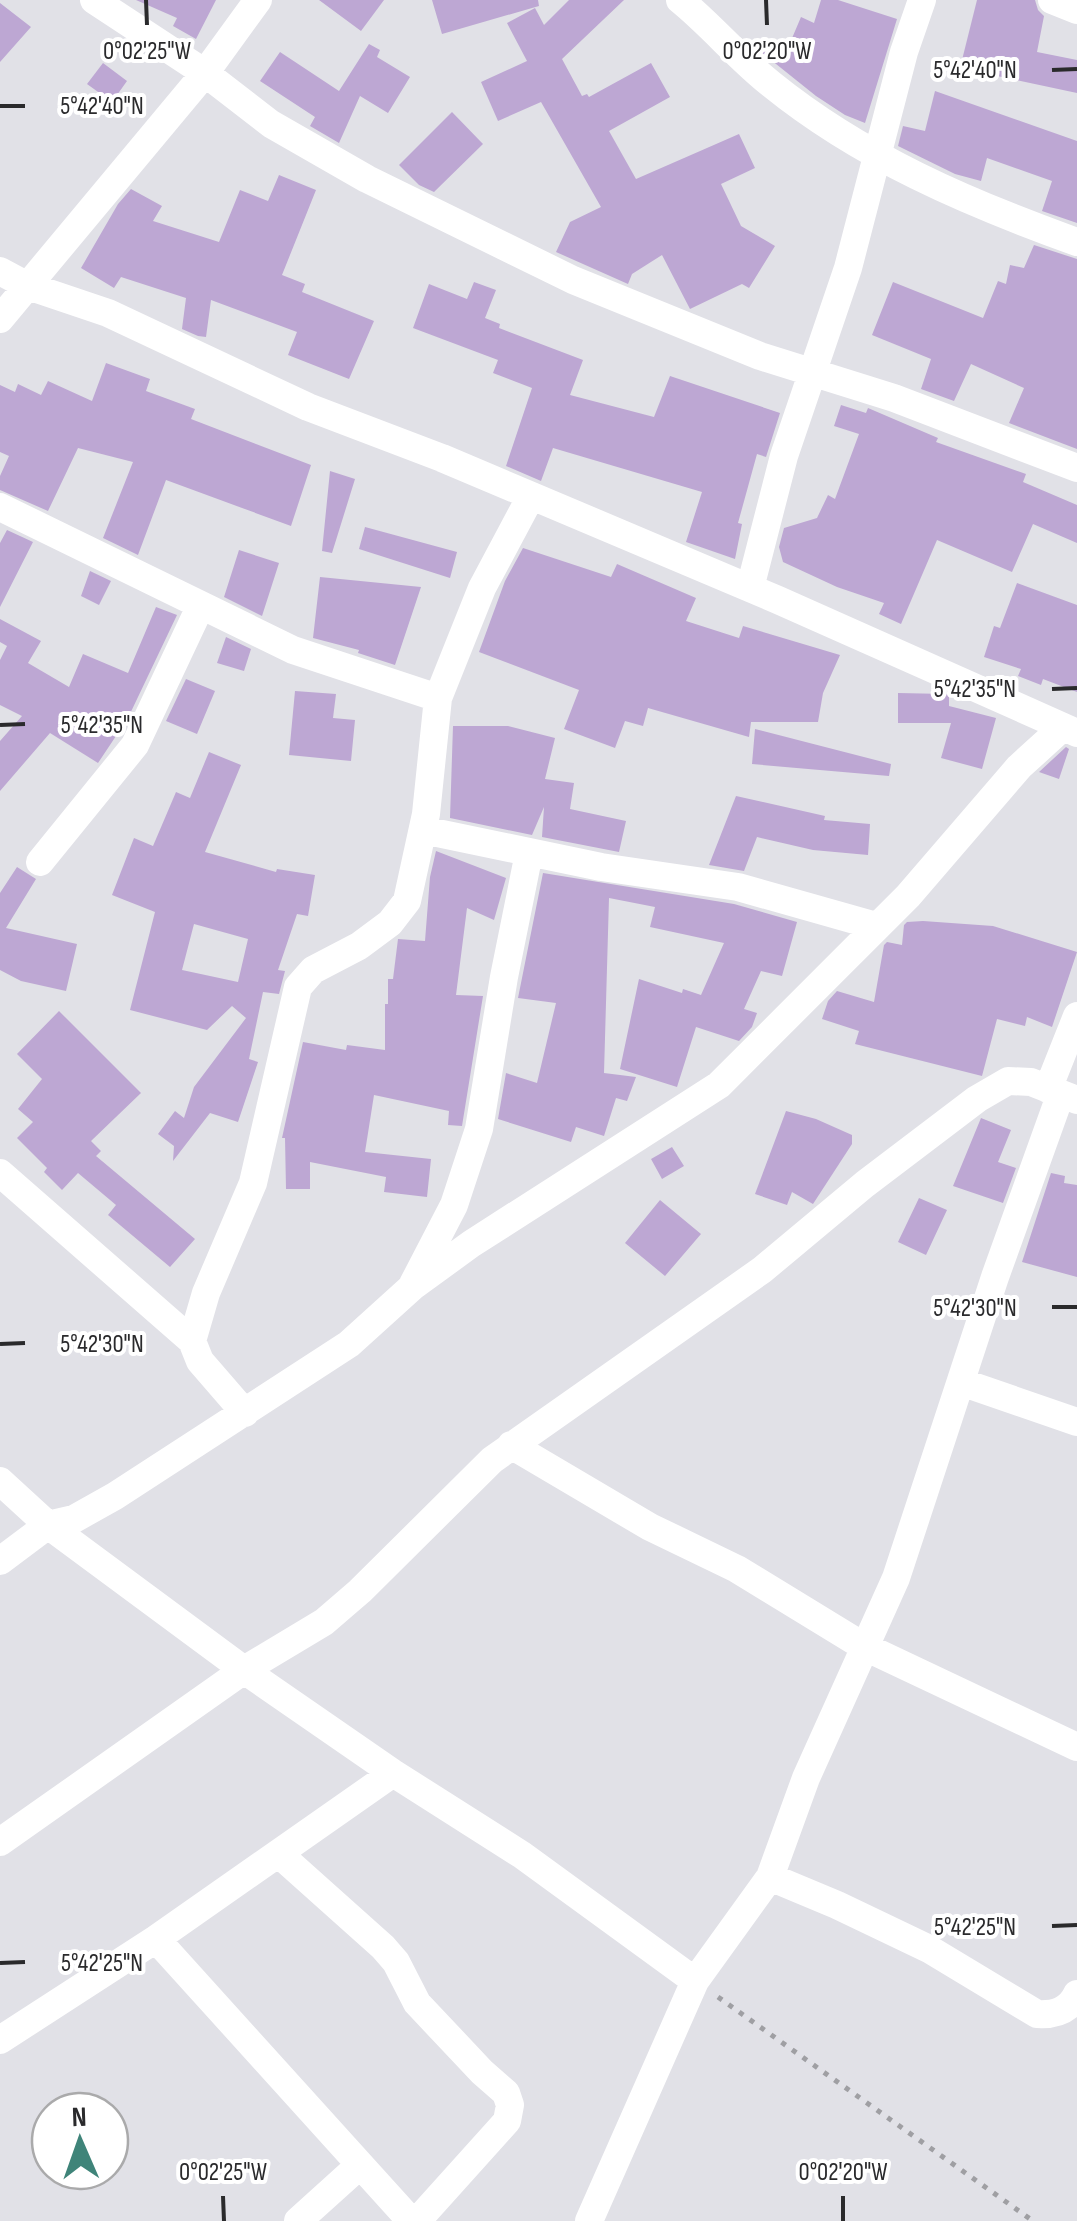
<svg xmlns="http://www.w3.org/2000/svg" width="1077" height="2221" viewBox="0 0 1077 2221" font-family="'Sofia Sans Condensed',sans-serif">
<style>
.building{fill:#bda7d3;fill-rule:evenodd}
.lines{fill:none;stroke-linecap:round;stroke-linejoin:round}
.path{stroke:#9f9fa3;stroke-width:5;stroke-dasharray:5 8;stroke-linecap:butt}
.minor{stroke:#fff;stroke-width:28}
.ticks{fill:none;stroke:#2a2a2c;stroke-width:4}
.ticks-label{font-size:25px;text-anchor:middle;fill:#2a2a2c;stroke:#fff;stroke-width:8;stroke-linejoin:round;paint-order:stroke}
</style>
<rect width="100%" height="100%" fill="#e1e1e7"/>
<path class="building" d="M136 0H216L196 39 173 26 177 18Z
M319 0H384L361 31Z
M432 0H538L539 6 442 34Z
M569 0H624L562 59 582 96 587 94 589 97 651 63 670 97 609 131 636 179 739 134 755 168 721 184 741 226 775 246 749 288 742 284 690 309 662 255 632 274 628 284 556 252 570 222 601 207 541 102 498 121 481 82 527 61 507 23 535 8 544 25Z
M821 0H838L897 19 865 123 845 115 816 96 756 48 760 38 787 50 801 17 814 23Z
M977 0H1035L1038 10 1044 16 1037 52 1077 60V93L960 68Z
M0 3 31 27 0 62Z
M369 44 380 50 377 57 410 77 388 113 360 96 339 143 310 126 315 117 260 81 280 52 339 91Z
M103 63 127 81 112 102 87 84Z
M935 91 1077 141V223L1042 211 1052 181 987 158 981 181 955 174 898 146 903 126 925 131Z
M452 112 483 144 434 192 419 185 399 165Z
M279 175 316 190 282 275 305 284 302 292 374 321 349 379 288 355 297 332 211 300 206 337 198 336 182 329 186 298 121 277 114 288 81 268 118 204 131 189 162 206 153 221 219 242 240 190 268 201Z
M1034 245 1077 259V449L1009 423 1024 388 971 364 954 401 921 389 931 359 872 335 893 282 983 318 998 281 1006 284 1010 265 1024 268Z
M474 282 496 290 485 318 500 324 499 328 583 360 570 395 654 417 670 376 780 413 766 457 757 454 738 523 742 524 735 559 686 542 702 492 553 448 541 481 506 466 532 388 493 373 498 360 413 328 429 284 467 299Z
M106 363 150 379 146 391 195 409 191 419 311 465 291 526 166 480 138 555 103 538 133 462 78 448 48 511 0 490V476L9 456 0 452V385L15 392 18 384 41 395 48 381 92 401Z
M841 405 866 413 868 408 938 438 936 442 1026 474 1023 482 1077 505V543L1033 524 1012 572 937 540 901 624 879 614 884 603 837 587 783 562 779 547 784 528 817 518 828 495 835 499 859 434 834 426Z
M330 471 355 479 332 553 322 551Z
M365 527 457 552 450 578 359 549Z
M7 530 33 542 0 607V543Z
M523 548 611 577 617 564 696 598 686 621 739 638 743 626 840 655 823 693 818 722H751L749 737 648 708 643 726 625 721 615 748 564 729 579 690 479 652 505 581Z
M239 550 279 563 262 616 224 597Z
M90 571 111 581 99 605 81 596Z
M320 577 421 587 395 665 358 653 359 650 313 638Z
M1017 583 1077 605V692L1043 679 1041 685 1018 676 1021 669 984 657 994 626 1000 628Z
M156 607 177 615 128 718 98 763 50 733 0 791V741L22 716 0 705V660L7 646 0 642V619L41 641 28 663 69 687 83 654 128 673Z
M226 637 251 649 244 671 217 663Z
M186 679 215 691 197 734 166 721Z
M295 691 336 694 333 718 355 720 351 761 289 755Z
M898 693 946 694 949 695V706L996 718 982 769 941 758 951 723H898Z
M453 726H508L555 738 545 779 574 783 570 809 626 821 619 852 542 837 544 807 532 835 450 818Z
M755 729 891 764 889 776 752 764Z
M1066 747 1069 749 1059 779 1039 772Z
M209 752 241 765 205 852 276 872 277 869 315 875 308 916 297 914 278 970 285 971 279 994 263 992 249 1059 258 1062 238 1122 210 1113 173 1161 174 1146 158 1134 175 1111 184 1118 194 1087 246 1018 232 1006 207 1030 130 1010 155 912 112 895 134 838 153 846 176 792 190 798ZM194 924 248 939 238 982 182 970Z
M736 796 825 816 824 820 870 824 868 855 813 850 757 837 744 871 709 865Z
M436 851 506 878 494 920 467 908 456 995 483 996 462 1126 448 1125 449 1111 374 1095 365 1152 431 1159 427 1197 384 1192 386 1177 310 1162V1189H286L285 1138H282L303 1042 346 1050 347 1045 385 1050V1004H388V979H393L398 939 425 941 430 877Z
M17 867 36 879 6 928 77 944 66 991 21 981 0 970V893Z
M543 873 734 904 797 922 782 976 761 971 744 1009 757 1013 752 1027 739 1041 696 1027 677 1087 620 1069 639 979 682 993 683 989 701 995 724 943 650 927 655 907 609 898 604 1073 636 1077 627 1101 616 1098 604 1136 576 1127 571 1142 498 1119 506 1073 537 1083 556 1003 518 998Z
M923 921 993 926 1077 952 1052 1027 1027 1017 1025 1026 997 1019 982 1076 855 1044 859 1031 822 1019 828 1001 837 991 874 1002 884 945 887 942 902 945 904 925 907 922Z
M59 1011 141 1093 91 1141 101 1151 96 1156 195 1239 170 1267 108 1215 116 1205 78 1173 62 1190 44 1172 47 1168 17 1138 33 1122 18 1109 42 1079 17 1054Z
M786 1111 816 1119 852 1135V1144L813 1204 792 1192 787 1205 755 1194Z
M981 1118 1011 1130 998 1162 1016 1168 1003 1203 953 1186Z
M672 1147 684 1166 662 1179 651 1159Z
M1051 1173 1065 1176 1064 1183 1077 1185V1277L1022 1262Z
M919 1198 947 1210 926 1255 898 1242Z
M660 1200 701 1234 665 1276 625 1243Z"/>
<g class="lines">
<path class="path" d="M718 1997 1033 2221"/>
<path class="minor" d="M94 0 205 73 271 124 367 179 573 280 760 356 894 398 1077 468
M680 0C712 26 738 58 771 84 861 157 968 203 1077 242
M1052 0 1077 10
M0 271 28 286 108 313 308 407 442 458 778 600 1077 733
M0 319 205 73 258 0
M0 507 293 650 438 698
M750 588 784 456 848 268 904 52 922 0
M423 830 601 867 738 887 876 926
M40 862 135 745 200 607
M1048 1089 1077 1016
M0 1173 192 1341 200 1361 245 1413
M413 1284 454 1205 479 1129 504 977 529 853
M192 1341 206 1293 253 1183 298 987 313 970 359 946 390 923 407 901 426 814 438 698 482 588 531 496
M961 1382 1077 1422
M511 1445 650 1527 737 1569 863 1646 1077 1747
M0 1481 48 1525 244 1670 393 1773 522 1855 695 1981
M0 1561 48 1525 74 1519 115 1496 349 1344 412 1287 471 1244 719 1085 908 896 1019 767 1063 727
M0 1842 244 1670 324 1622 360 1591 492 1460 762 1270 865 1184 977 1099 1008 1081 1031 1082 1077 1100
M279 1854 383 1947 396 1962 417 2003 482 2072 506 2093 510 2105 507 2121 417 2221
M770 1877 837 1905 929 1949 1037 2014C1054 2015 1069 2011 1077 1994
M156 1939 411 2221
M0 2040 156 1939 393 1773
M298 2221 360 2165
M589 2221 695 1981 770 1877 806 1778 896 1578 995 1277 1060 1096"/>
</g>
<path class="ticks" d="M146 0 147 25M766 0 767 25M1052 70 1077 69M0 106H25M1052 689 1077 688M0 725 25 724M1052 1307H1077M0 1344 25 1343M1052 1926 1077 1925M0 1963 25 1962M223 2196 224 2221M843 2196V2221"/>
<g class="ticks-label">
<text x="147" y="59">0°02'25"W</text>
<text x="767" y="59">0°02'20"W</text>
<text x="975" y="78">5°42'40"N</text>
<text x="102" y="114">5°42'40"N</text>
<text x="975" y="697">5°42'35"N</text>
<text x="102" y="733">5°42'35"N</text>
<text x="975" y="1316">5°42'30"N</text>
<text x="102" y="1352">5°42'30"N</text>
<text x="975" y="1935">5°42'25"N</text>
<text x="102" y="1971">5°42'25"N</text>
<text x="223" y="2180">0°02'25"W</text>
<text x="843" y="2180">0°02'20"W</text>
</g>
<g transform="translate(80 2141) rotate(358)"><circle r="48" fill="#ffffff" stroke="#aaaaab" stroke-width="2.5"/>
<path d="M0-8L18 38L0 25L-18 38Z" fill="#3f8479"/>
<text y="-15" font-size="28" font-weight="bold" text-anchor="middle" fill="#2a2a2c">N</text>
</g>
</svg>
